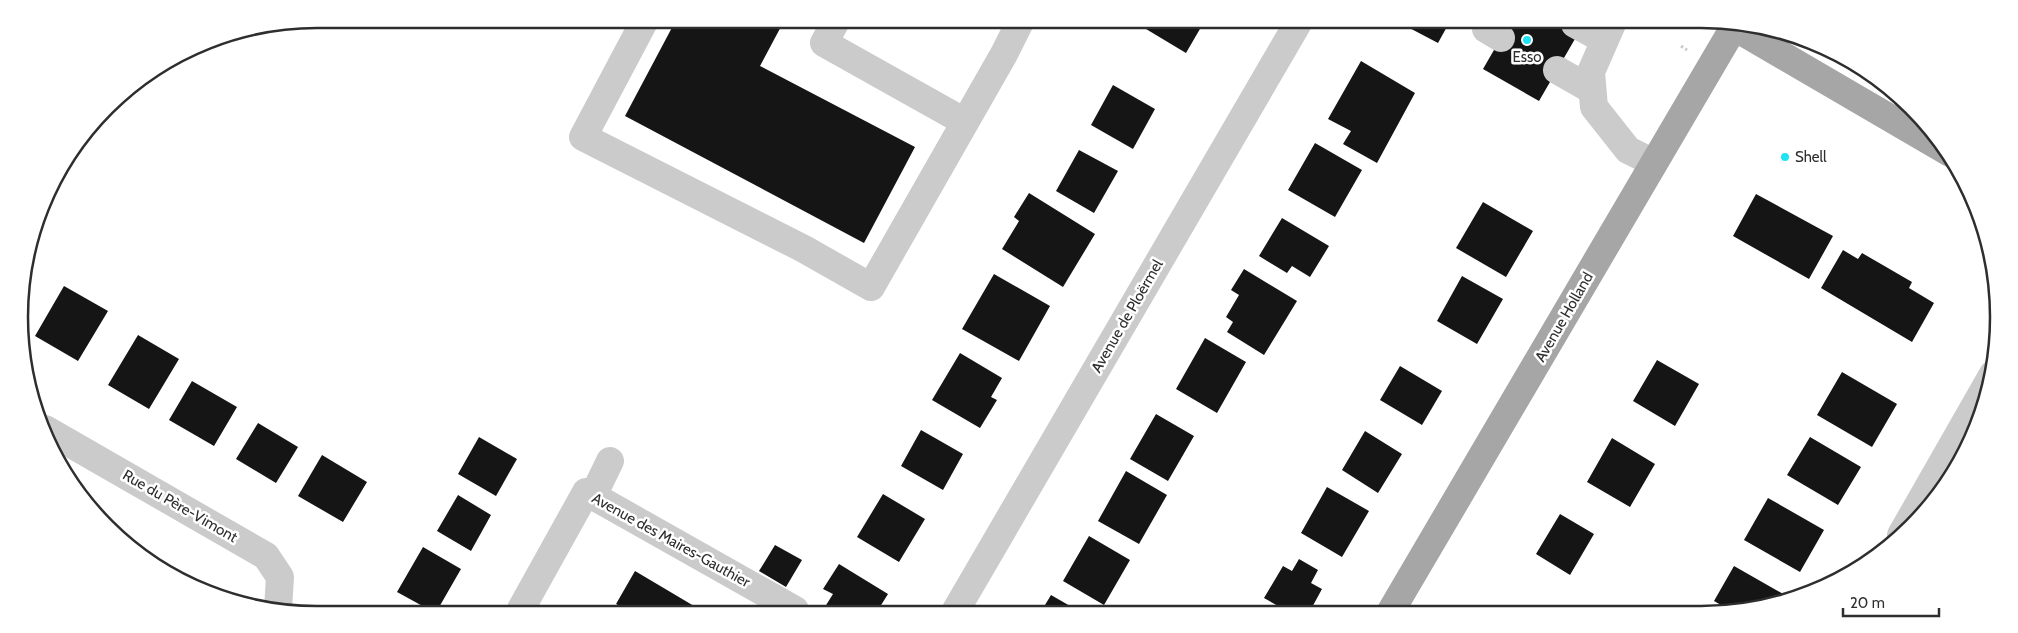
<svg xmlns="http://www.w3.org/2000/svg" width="2018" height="633" viewBox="0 0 2018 633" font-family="Cabin,sans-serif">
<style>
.building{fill:#151515}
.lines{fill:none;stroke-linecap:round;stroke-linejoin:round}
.path{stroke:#cbcbcb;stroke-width:3;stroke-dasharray:2.5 2.5;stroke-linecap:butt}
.minor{stroke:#cbcbcb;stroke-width:28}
.major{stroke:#a6a6a6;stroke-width:28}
.poi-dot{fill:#21e2f3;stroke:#fff;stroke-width:2}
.labels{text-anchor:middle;stroke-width:5;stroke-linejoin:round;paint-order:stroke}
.poi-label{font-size:15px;fill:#2e2e2e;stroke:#fff}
.street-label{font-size:15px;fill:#2e2e2e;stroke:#fff}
.rim{fill:none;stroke:#2e2e2e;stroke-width:2.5}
</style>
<rect width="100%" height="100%" fill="#fff"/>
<path class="building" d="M676 20 784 21 760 66 915 147 864 243 625 116Z
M1150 22H1204L1186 53 1146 29Z
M1400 23H1449L1438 43Z
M1509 24H1564L1579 32 1539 101 1483 69Z
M1361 61 1415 93 1377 163 1343 144 1351 131 1328 119Z
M1113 85 1155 109 1133 149 1091 125Z
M1315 143 1362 170 1335 217 1288 190Z
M1079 150 1118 171 1094 213 1056 191Z
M1029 193 1095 234 1063 287 1002 249 1019 221 1014 217Z
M1756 194 1833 236 1809 279 1733 236Z
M1483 202 1533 231 1506 277 1456 248Z
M1282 218 1329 246 1310 277 1292 266 1287 273 1259 256Z
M1843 250 1858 259 1862 253 1912 282 1909 288 1934 303 1912 342 1821 288Z
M1244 269 1297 301 1264 355 1227 332 1233 322 1226 317 1239 295 1231 290Z
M994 274 1050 306 1019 361 962 329Z
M1462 276 1503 299 1477 344 1437 321Z
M64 286 108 311 78 361 35 336Z
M138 335 179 359 149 409 108 385Z
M1205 338 1246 362 1217 413 1176 389Z
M960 353 1002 378 991 397 997 400 980 428 932 400Z
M1657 360 1699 384 1675 426 1633 401Z
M1400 366 1442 391 1422 425 1380 400Z
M1842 372 1897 404 1872 447 1817 415Z
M192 381 237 407 214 446 169 420Z
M1156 414 1194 436 1168 481 1130 459Z
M258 423 298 447 276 483 236 459Z
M921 430 963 454 943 490 901 466Z
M1365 431 1402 454 1378 493 1342 470Z
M479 437 517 459 496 496 458 474Z
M1810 437 1861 467 1838 505 1787 475Z
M1612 438 1655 464 1630 507 1587 482Z
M322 455 367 482 343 522 298 496Z
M1126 471 1167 495 1139 544 1098 521Z
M1327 487 1369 511 1342 557 1301 533Z
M883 494 925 519 899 562 857 537Z
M458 495 491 515 471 551 437 531Z
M1768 498 1824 530 1800 572 1744 540Z
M1560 514 1594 534 1570 575 1536 554Z
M1089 536 1130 560 1104 605 1063 581Z
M775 545 802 560 786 587 759 571Z
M423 547 461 569 438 609H428L397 592Z
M1299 559 1318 570 1311 583 1322 589 1310 611H1287L1264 598 1283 566 1292 571Z
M839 564 888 594 878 610H823L833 594 823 589Z
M1734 566 1785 595 1784 599 1741 612H1733L1714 601Z
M635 571 694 606 692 609H626L616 604Z
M1051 595 1077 610H1042Z"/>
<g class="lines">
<path class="path" d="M1681 46 1687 50"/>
<path class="minor" d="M645 20 583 137 804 249 871 287 1004 54 1020 22
M836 21 824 43 965 122
M1575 24 1604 40
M1612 24 1591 72 1594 107 1628 150 1654 163
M1486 29 1501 38
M1557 70 1592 90
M45 429 266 556 280 577 278 609
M593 496 610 461
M1901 535 1993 374
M521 609 586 492 795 610
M956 610 1298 23"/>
<path class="major" d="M1729 24 1950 153
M1391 611 1734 27 1738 24"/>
</g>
<g class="poi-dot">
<circle cx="1527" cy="40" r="5"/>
<circle cx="1785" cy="157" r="5"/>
</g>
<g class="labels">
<g class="poi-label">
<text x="1527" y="62">Esso</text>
<text x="1795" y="162" text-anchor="start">Shell</text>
</g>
<g class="street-label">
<text transform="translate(1127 316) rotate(-60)" y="5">Avenue de Ploërmel</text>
<text transform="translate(1564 317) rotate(-60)" y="5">Avenue Holland</text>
<text transform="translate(180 506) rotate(30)" y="5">Rue du Père-Vimont</text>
<text transform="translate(671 540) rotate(29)" y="5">Avenue des Maires-Gauthier</text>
</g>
</g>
<path d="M0 0H2018V633H0ZM317 28H1701A289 289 0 0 1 1990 317V317A289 289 0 0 1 1701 606H317A289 289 0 0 1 28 317V317A289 289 0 0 1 317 28Z" fill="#fff" fill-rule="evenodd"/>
<path class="rim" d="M317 28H1701A289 289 0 0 1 1990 317V317A289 289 0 0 1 1701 606H317A289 289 0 0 1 28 317V317A289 289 0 0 1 317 28Z"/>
<path d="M1843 608v8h96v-8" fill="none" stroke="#2e2e2e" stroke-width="2.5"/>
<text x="1850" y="608" font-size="15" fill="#2e2e2e" stroke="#ffffff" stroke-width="4" paint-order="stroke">20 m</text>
</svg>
